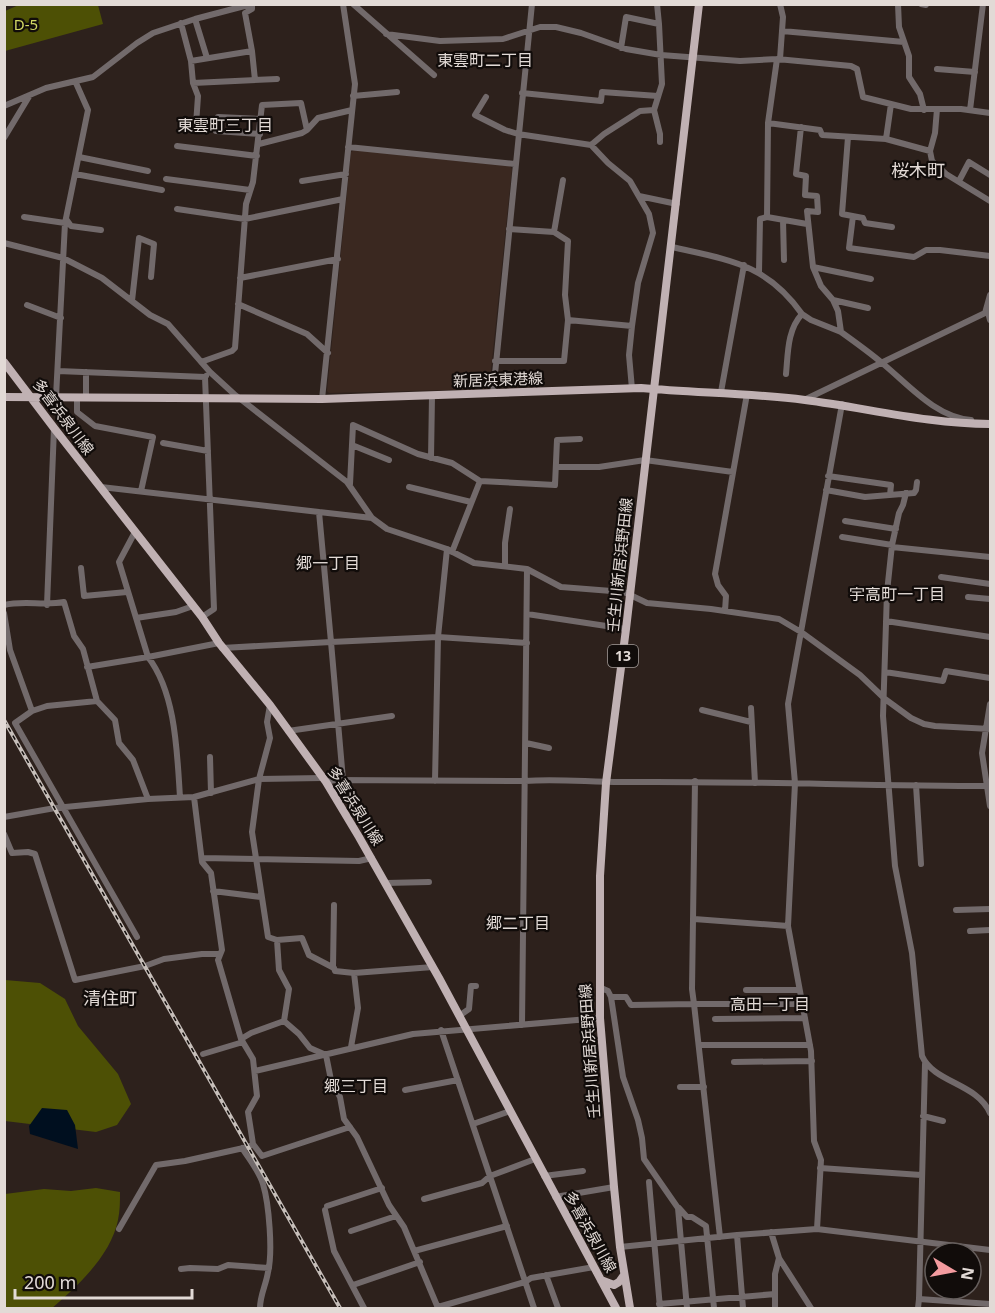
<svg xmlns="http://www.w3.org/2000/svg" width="995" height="1313" viewBox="0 0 995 1313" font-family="'Noto Sans','Noto Sans JP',sans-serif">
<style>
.built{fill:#3a2820}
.green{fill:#4d5005}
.water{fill:#000f1f}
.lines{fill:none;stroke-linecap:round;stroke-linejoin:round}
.minor{stroke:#726a6b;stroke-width:6}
.major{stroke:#c0b1b3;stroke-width:8}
.rail-casing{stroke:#c6beb9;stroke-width:4}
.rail{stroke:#110c0a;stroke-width:1.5;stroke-dasharray:4.5;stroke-linecap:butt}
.labels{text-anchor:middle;stroke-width:4.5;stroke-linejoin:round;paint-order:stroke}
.shield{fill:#110c0a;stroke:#a39c99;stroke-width:1.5}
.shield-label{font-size:14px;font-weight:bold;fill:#e2dad6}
.park-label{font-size:15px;fill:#d2d865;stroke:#110c0a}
.street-label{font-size:15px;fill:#e2dad6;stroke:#110c0a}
.neighbourhood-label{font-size:16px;fill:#e2dad6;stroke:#110c0a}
.quarter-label{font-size:18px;fill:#e2dad6;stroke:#110c0a}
</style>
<rect width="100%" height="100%" fill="#2d211c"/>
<path class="built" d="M354 150 510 166 512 169 489 389 329 393 327 391 351 152Z"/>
<path class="green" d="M21 4 98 5 103 24 5 51V11Z
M5 980 40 983 65 999 78 1026 118 1074 131 1104 117 1125 96 1132 5 1121Z
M96 1188 120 1192C120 1201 120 1211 118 1220 111 1255 78 1286 52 1308H5V1194L44 1189 71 1191Z"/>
<path class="water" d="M42 1108 67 1110 75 1125 78 1149 30 1134 29 1126Z"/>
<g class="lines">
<path class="minor" d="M252 4V9L245 13 252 51 255 80
M353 4 434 75
M657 4 659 24
M780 4 783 17 782 31
M898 4 899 27 909 56V77L920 94 924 110
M921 4 926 5
M195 19 207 58
M181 23 191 61 193 83
M386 34 440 41 503 39 540 27H556L581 33 626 49 661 55 740 61 777 59 851 66 857 69 863 97 911 109H961L990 113
M621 48 626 17 659 24 662 84 654 110 660 134V142
M777 59 768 123 767 217 807 224
M780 59 782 31 904 42
M191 61 252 51
M937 69 975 72
M522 93 601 101 602 92 658 96
M353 96 397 92
M486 97 475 115 505 130 518 134 591 145 608 163 630 181 649 214 653 233 638 283 632 326
M4 106 46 88 93 77 137 43 153 33 195 19 252 4
M970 110 983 4
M218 117 261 119
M768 123 820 130 822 135 886 139 930 151 932 161 946 174 990 201
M196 125 198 96 193 83 277 79
M801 127 796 174 806 176 805 195 817 196 818 212 807 211 813 267 821 286 833 300
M216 131 260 134
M848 137 842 214 863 218 865 223 892 227
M4 138 30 95
M886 139 891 104
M259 144 302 133 307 130
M591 145 604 134 640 111 654 110
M177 146 257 156
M348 147 515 164
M930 151 935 133 937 109
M79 157 148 171
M75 174 162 190
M166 179 250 190
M302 181 346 174
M959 181 969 162 990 175
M639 196 677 204
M177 209 245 219 343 199
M853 216 849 248 914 257 926 250H940L990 256
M24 217 65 223
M66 219 71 226 101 230
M783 220 784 260
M509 229 554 232 568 241 565 295 568 320
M554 232 563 180
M4 243 63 258 102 278 150 315 168 324 210 372 234 394 347 482 372 518 387 529 447 549 474 563 527 569 561 587 624 592 647 603 711 609 779 619 801 632 860 675 885 699 911 718 924 724 935 726 990 729
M672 247C728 260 766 263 802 314
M813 267 871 279
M759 272 760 219 767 217
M240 278 338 259
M132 301 139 238 154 244 151 277
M238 304 307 334 328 353
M27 305 61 318
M868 308 833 300 838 311 841 332C855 342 869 352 882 363 908 384 935 417 971 420
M987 308 990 320
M495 361H564L568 320 632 326 629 355 632 389
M201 362 232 351 235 348 246 204 253 182 262 105 301 103 307 130 318 118 352 110
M58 371 205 377 206 376
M786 374C788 354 787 330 802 314L811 320 841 332
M721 392 744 265
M493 394 532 4
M56 397 65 223 88 110 76 83
M77 398V412L95 426 153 437 141 491
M86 398V372
M322 399 355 84 343 4
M806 399 985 313 990 295
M163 443 208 451
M352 445 389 460
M431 458 432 396
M556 467H599L645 460 733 472
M828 476 891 485 890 495
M480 481 555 485 557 440 580 439
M350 484 353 425 418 454 452 463 480 481 452 552
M101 487 319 512
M409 487 471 502
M826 490 865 497 914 493 916 490 917 482
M906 493 903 505 899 513 892 545 887 592 883 716 895 866 912 953 922 1056C934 1083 977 1083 990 1113
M845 521 896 529
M135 532 119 562 148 657C176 693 177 753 180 797
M842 537 892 545
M892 547 990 557
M505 566V543L510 509
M81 568 84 596 127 592
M941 577 990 584
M968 597 990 599
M4 605C24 600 44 606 64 602L74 636 83 649 97 701 115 720 119 743 133 760 148 799 194 797
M47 605 54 428
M725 611 726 596 718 585 715 574 747 394
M4 613 10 650 32 711 15 723 137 937
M527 614 626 629
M202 617 214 609 205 377
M136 618 176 612 193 606
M886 621 990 637
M222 648 331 642 319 512 372 518
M87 667 148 657 219 643
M885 672 943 681 946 671 990 678
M990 704 982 753 990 806
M270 705 267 722 270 738 259 779 252 832 268 937 277 940
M751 708 755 783
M702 710 751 722
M32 711 47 706 97 701
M288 731 392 716
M526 743 549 748
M210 757 211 793
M322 778 259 779 194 797 202 862 211 873 222 950 218 960 241 1039 253 1059 257 1096 248 1112 253 1144 262 1156 350 1127
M343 780 331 642 438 637 527 643
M435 781 438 637 447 549
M326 782 334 780 525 781C560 778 595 783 630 782 750 781 870 786 990 786
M916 785 921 864
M4 817 55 808 148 799
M4 834 12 853 28 852 35 854 75 980 145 966 164 959 202 954H220
M202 858 359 861 372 858
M386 883 429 882
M213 891 261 897
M956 910 990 909
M694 919 788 926
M970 931 990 930
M333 967 334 905
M354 973 433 967
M599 987 608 991 611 997H626L631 1005 694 1004 692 989 695 781
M746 990H799
M611 997 623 1077 638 1120 642 1138 644 1159 678 1208 687 1308
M459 1016 469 1009 471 986H476
M715 1019 805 1018
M522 1025 527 569
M441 1030 534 1308
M241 1039 251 1033 284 1021
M699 1045H810
M351 1047 358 1008 354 973 335 971 334 968 309 955 302 938 277 940 279 970 289 989 284 1021 299 1034 310 1048 326 1055 331 1080 340 1097 344 1119 357 1137 389 1205 404 1227 438 1308
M203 1054 243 1042
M734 1062 812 1061
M255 1071 413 1034 600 1018
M680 1087H704
M405 1090 458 1080
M923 1116 943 1121
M473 1124 510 1111
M242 1148C249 1159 259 1171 263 1184 269 1204 273 1252 268 1272 266 1285 260 1295 260 1308
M820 1168 921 1175
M544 1176 583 1171
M649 1182 660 1308
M555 1197 614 1187
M424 1199 482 1183 490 1176 535 1159
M327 1206 382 1188
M679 1208 687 1217H692L706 1226 714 1308
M325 1210 334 1251 364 1308
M119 1229 156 1165 185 1161 248 1147 253 1144
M817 1229 821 1160 814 1141 811 1051 788 926 795 783 788 704 842 404
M351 1231 396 1216
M771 1232 779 1258 775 1274V1308
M737 1235 743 1308
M720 1237 694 1004H802
M620 1247 737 1235 817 1229 990 1250
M414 1251 507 1226
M779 1258 811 1308
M181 1269 190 1268 218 1269 228 1265 269 1268
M546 1275 558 1308
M353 1285 420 1262
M919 1299 925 1064
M659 1304 775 1294
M438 1307 525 1282 531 1278 594 1267
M918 1308 919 1299 990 1304"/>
<path class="major" d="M4 362 54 428 202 617 219 643 270 705 326 782 359 837 439 978 616 1308
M4 397 322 399 641 388C696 393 750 393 805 400 867 408 928 424 990 424
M601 1280 614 1285 619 1282 624 1275
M630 1308 620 1247 614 1187 600 1018V876L606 783 626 629 699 4"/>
<g class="rail-casing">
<path id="rail" d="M4 720 340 1308"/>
</g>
<use href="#rail" class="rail"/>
</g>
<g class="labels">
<rect class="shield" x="608" y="645" width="30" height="22" rx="4.5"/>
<g class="shield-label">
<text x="623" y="661">13</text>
</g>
<g class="park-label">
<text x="26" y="30">D-5</text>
</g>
<g class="street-label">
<text transform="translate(498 380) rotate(-2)" y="5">新居浜東港線</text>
<text transform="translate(63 417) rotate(53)" y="5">多喜浜泉川線</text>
<text transform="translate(620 565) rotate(-84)" y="5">壬生川新居浜野田線</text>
<text transform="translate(355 806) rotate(58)" y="5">多喜浜泉川線</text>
<text transform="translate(590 1051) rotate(-94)" y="5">壬生川新居浜野田線</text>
<text transform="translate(590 1232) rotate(61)" y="5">多喜浜泉川線</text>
</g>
<g class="neighbourhood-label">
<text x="485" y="66">東雲町二丁目</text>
<text x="225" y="131">東雲町三丁目</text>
<text x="328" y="569">郷一丁目</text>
<text x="897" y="600">宇高町一丁目</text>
<text x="518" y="929">郷二丁目</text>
<text x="770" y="1010">高田一丁目</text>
<text x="356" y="1092">郷三丁目</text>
</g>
<g class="quarter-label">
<text x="918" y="177">桜木町</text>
<text x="110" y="1005">清住町</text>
</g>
</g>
<rect width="995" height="1313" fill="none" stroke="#e2dad6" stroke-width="12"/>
<g transform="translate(953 1271) rotate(100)"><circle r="28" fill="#110c0a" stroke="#655e5c" stroke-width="1.5"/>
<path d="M0-4.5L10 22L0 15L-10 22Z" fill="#f49b9f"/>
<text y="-9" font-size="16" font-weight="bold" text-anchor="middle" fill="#e2dad6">N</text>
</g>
<path d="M15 1289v9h177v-9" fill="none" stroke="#e2dad6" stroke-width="3"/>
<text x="24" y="1289" font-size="18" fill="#e2dad6" stroke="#110c0a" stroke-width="4.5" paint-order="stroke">200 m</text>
</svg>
